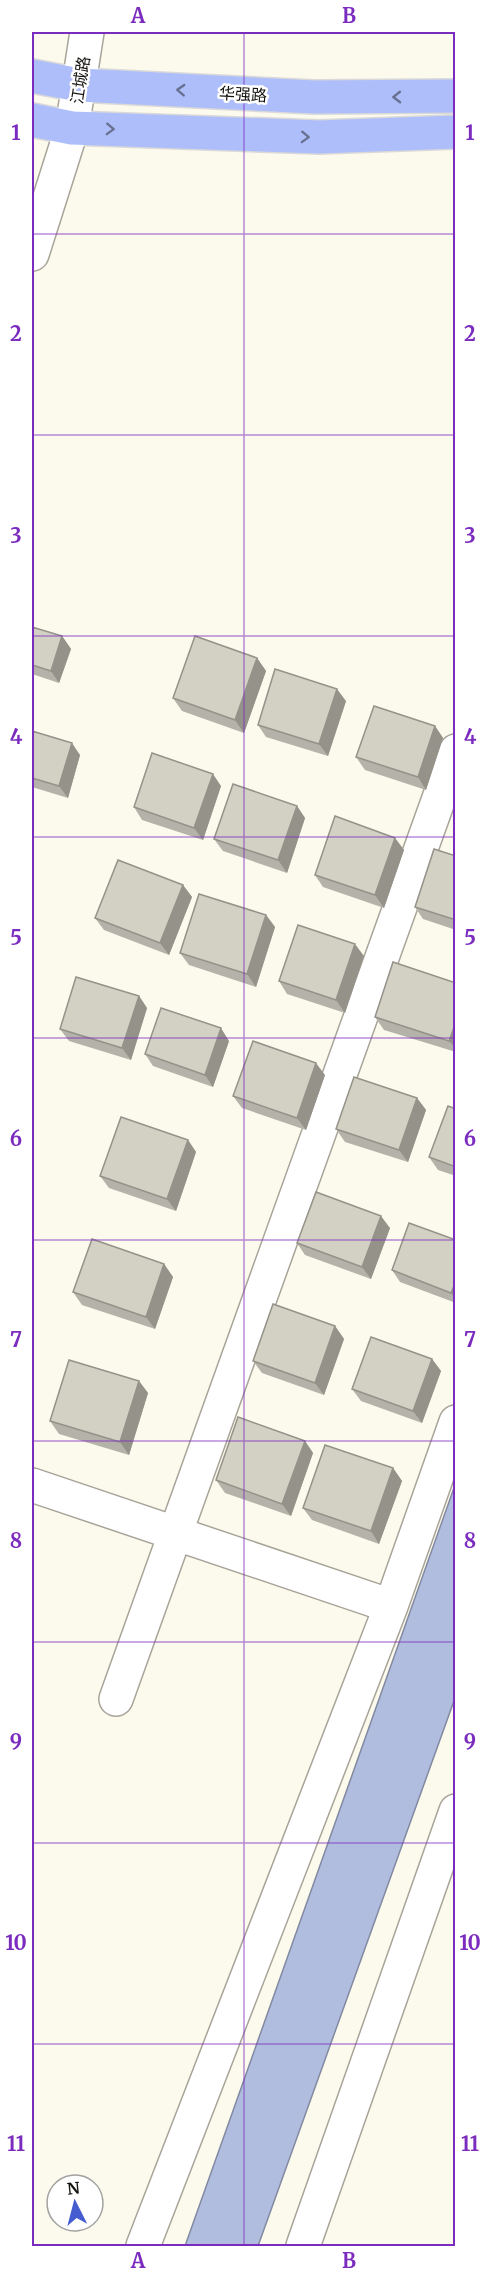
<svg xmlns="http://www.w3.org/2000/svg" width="487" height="2278" viewBox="0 0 487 2278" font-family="Merriweather,'Noto Sans SC',serif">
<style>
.water{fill:#b1bddf;stroke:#828aa1;stroke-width:1.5}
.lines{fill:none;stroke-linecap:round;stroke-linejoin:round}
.minor-casing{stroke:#a8a499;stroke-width:36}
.major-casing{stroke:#d9d9d9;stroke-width:36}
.minor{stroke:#fff;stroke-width:33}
.major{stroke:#adbefb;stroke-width:33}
.wall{fill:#b5b3a9}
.shaded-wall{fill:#949289}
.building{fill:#d3d0c4;stroke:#949289;stroke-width:1.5}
.oneway{stroke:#687191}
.grid{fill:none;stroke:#7b2cbf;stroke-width:1.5;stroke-opacity:0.55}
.labels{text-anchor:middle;stroke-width:5;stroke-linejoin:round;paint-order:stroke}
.street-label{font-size:16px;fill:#14130f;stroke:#fff}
.neatline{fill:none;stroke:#7b2cbf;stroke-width:2}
.grid-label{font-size:20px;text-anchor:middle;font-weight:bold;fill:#7b2cbf}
</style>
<rect width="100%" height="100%" fill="#fcf9ed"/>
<path class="water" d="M455 1485V1698L258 2246H185Z"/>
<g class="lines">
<g class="minor-casing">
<path id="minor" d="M32 254 72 128 87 32
M32 1485 391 1606
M116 1699 456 751
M143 2246 391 1606 456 1422
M303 2246 456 1811"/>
</g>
<g class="major-casing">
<path id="major" d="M32 76 79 85 314 97 456 96
M32 120 72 128 319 137 456 132"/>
</g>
<use href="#minor" class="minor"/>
<use href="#major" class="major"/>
</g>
<path class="wall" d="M32 627 62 636 71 649 59 683 32 674Z
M257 658 266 671 244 733 182 711 173 698Z
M346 701 328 756 266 737 258 725Z
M435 726 443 738 426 790 365 770 356 757Z
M32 731 80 755 68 798 32 787Z
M221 786 203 840 142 820 134 807Z
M297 806 305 818 287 873 223 851 214 839Z
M395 838 404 850 384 908 323 887 315 875Z
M456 856V930L423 919 415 907Z
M183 885 192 897 169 955 104 930 95 918Z
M266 915 275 927 256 987 189 965 180 953Z
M364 956 345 1013 287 994 279 981Z
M456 983V1052L384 1030 375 1017Z
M139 996 147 1008 131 1060 69 1041 60 1029Z
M229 1041 213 1087 153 1066 145 1054Z
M325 1075 306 1130 242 1108 233 1096Z
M417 1098 426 1110 408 1162 345 1142 336 1129Z
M456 1109V1176L438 1170 429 1157Z
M188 1140 196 1152 176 1211 109 1188 100 1176Z
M390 1228 371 1279 305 1255 297 1243Z
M456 1240V1303L400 1282 392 1270Z
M164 1264 173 1277 155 1329 82 1305 73 1292Z
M335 1326 344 1339 324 1395 262 1373 253 1361Z
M432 1359 441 1371 422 1423 361 1401 352 1389Z
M139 1381 148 1393 129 1455 59 1434 50 1421Z
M305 1441 313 1453 291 1516 225 1493 216 1480Z
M393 1468 402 1481 379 1544 312 1520 303 1508Z"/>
<path class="shaded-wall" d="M62 636 71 649 59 683 51 671Z
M257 658 266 671 244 733 235 720Z
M337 689 346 701 328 756 319 744Z
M435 726 443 738 426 790 418 777Z
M72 743 80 755 68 798 59 786Z
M213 774 221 786 203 840 194 828Z
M297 806 305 818 287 873 278 860Z
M395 838 404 850 384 908 375 895Z
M183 885 192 897 169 955 160 943Z
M266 915 275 927 256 987 247 974Z
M355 944 364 956 345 1013 336 1000Z
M139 996 147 1008 131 1060 122 1048Z
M456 1022V1049L449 1041Z
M221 1028 229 1041 213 1087 205 1075Z
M316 1063 325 1075 306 1130 297 1118Z
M417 1098 426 1110 408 1162 399 1150Z
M188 1140 196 1152 176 1211 167 1199Z
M381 1216 390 1228 371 1279 362 1267Z
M164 1264 173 1277 155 1329 146 1317Z
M456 1281V1299L451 1293Z
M335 1326 344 1339 324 1395 315 1383Z
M432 1359 441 1371 422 1423 413 1411Z
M139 1381 148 1393 129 1455 120 1442Z
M305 1441 313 1453 291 1516 282 1504Z
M393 1468 402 1481 379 1544 371 1531Z"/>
<path class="building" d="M32 627 62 636 51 671 32 665Z
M195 636 257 658 235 720 173 698Z
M275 669 337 689 319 744 258 725Z
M374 706 435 726 418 777 356 757Z
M32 731 72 743 59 786 32 778Z
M152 753 213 774 194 828 134 807Z
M233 784 297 806 278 860 214 839Z
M335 816 395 838 375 895 315 875Z
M434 849 456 856V920L415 907Z
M118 860 183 885 160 943 95 918Z
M199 894 266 915 247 974 180 953Z
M298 925 355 944 336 1000 279 981Z
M393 962 456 983V1022L449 1041 375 1017Z
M76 977 139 996 122 1048 60 1029Z
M161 1008 221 1028 205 1075 145 1054Z
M253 1041 316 1063 297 1118 233 1096Z
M354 1077 417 1098 399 1150 336 1129Z
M448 1106 456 1109V1167L429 1157Z
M121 1117 188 1140 167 1199 100 1176Z
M316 1192 381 1216 362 1267 297 1243Z
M409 1223 456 1240V1281L451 1293 392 1270Z
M92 1239 164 1264 146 1317 73 1292Z
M273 1304 335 1326 315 1383 253 1361Z
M371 1337 432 1359 413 1411 352 1389Z
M69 1360 139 1381 120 1442 50 1421Z
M238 1417 305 1441 282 1504 216 1480Z
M325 1445 393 1468 371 1531 303 1508Z"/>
<defs><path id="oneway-chevron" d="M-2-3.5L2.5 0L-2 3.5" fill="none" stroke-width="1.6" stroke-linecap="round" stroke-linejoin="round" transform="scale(1.5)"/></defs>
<g class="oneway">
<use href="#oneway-chevron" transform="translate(181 90) rotate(-177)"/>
<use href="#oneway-chevron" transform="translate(397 97) rotate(179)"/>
<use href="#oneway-chevron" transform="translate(110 129) rotate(2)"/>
<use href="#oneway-chevron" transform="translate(305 137) rotate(2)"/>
</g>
<path class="grid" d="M244 32V2246M32 234H456M32 435H456M32 636H456M32 837H456M32 1038H456M32 1240H456M32 1441H456M32 1642H456M32 1843H456M32 2044H456"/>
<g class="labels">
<g class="street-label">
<text transform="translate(80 80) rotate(-81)" y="6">江城路</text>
<text transform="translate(243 94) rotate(3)" y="6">华强路</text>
</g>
</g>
<rect width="487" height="2278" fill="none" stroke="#ffffff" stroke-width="66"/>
<g transform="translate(75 2203) rotate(354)"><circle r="28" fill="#ffffff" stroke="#a1a19f" stroke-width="1.5"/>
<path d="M0-4.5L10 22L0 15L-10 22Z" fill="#465dd1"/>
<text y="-9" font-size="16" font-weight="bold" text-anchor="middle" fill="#14130f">N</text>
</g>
<rect x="33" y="33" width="421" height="2212" class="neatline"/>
<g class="grid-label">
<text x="138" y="23">A</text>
<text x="349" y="23">B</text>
<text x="16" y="140">1</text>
<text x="470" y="140">1</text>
<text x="16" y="341">2</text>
<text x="470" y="341">2</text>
<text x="16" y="543">3</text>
<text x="470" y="543">3</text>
<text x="16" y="744">4</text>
<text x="470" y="744">4</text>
<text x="16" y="945">5</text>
<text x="470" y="945">5</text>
<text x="16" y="1146">6</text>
<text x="470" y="1146">6</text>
<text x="16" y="1347">7</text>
<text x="470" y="1347">7</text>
<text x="16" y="1548">8</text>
<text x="470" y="1548">8</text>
<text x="16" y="1749">9</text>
<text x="470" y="1749">9</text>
<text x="16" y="1950">10</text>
<text x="470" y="1950">10</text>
<text x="16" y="2151">11</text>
<text x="470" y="2151">11</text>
<text x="138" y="2268">A</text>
<text x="349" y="2268">B</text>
</g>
</svg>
